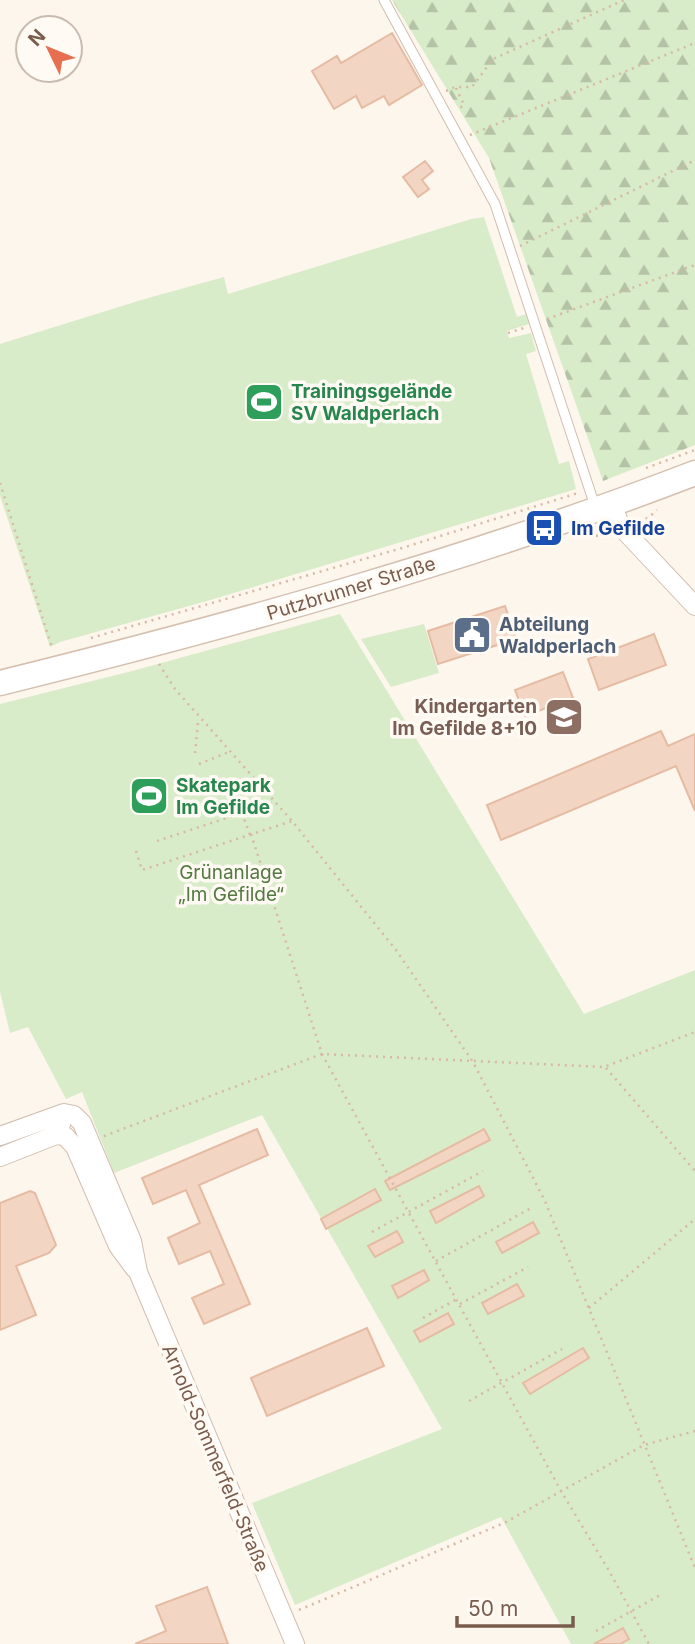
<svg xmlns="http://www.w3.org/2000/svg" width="695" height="1644" viewBox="0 0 695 1644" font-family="Inter,sans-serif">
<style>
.green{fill:#d8ecc9}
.forest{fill:url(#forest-firs)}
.building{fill:#f3d5c3;stroke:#e6bba3;stroke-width:2}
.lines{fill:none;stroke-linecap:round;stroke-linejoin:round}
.lane-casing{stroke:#d1beb0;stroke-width:11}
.street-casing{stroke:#d1beb0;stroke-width:20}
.secondary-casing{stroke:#d6c0b0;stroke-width:27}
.path{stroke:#d9b8a5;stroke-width:2.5;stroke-dasharray:2 5;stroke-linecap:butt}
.lane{stroke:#fff;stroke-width:9}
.street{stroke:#fff;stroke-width:18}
.secondary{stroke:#fff;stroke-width:24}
.labels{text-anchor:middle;stroke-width:7;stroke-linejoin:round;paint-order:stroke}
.leisure-label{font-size:19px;font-weight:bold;fill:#27864d;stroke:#fffaf3;text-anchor:start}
.transit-label{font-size:19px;font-weight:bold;fill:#164399;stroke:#fffaf3;text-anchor:start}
.street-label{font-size:19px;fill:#7a5c4d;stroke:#fffaf3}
.service-label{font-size:19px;font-weight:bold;fill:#4e5e75;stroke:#fffaf3;text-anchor:start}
.education-label{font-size:19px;font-weight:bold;fill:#785e54;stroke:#fffaf3;text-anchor:end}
.park-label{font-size:19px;fill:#537a41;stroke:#fffaf3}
</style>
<defs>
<pattern id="forest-firs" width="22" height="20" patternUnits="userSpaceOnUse" patternTransform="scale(1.75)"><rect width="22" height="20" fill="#d8ecc9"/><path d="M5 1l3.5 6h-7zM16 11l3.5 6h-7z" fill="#b4c2a5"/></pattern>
</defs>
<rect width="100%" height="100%" fill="#fdf6ec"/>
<path class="green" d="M484 217 517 317 527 314 529 324 507 331 509 338 531 333 536 351 526 354 559 464 569 461 576 489 214 599 60 642 50 647 0 496V344L141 300 224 277 228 294 471 219Z
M340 614 584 1014 695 970V1644H571L501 1517 295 1605 252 1503 442 1429 262 1115 114 1173 82 1092 66 1099 28 1027 10 1033 0 992V704L136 670Z
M424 624 439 673 391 687 361 639Z"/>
<path class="forest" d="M392 0H695V445L603 481 489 158Z"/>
<path class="building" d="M392 33 422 85 389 105 384 96 362 108 356 96 334 109 312 71 337 56 341 63Z
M425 161 433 171 422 180 429 189 418 197 403 177Z
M505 606 516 639 438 664 428 631Z
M654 634 666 665 599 690 588 659Z
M563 672 573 698 525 716 515 690Z
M661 731 668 746 695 734V811L676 766 501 840 487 805Z
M257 1129 268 1155 199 1185 250 1304 204 1324 192 1298 224 1284 210 1251 179 1264 168 1238 200 1223 186 1190 153 1204 142 1178Z
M484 1129 490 1140 390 1190 385 1181Z
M479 1186 484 1196 436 1223 430 1211Z
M375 1189 381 1200 326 1229 321 1219Z
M30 1191 35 1193 56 1245 49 1253 16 1266 36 1315 0 1330V1203Z
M533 1222 539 1233 502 1253 496 1242Z
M397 1231 403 1242 375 1257 368 1246Z
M424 1270 429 1280 398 1298 392 1286Z
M517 1284 524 1296 488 1314 482 1303Z
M448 1313 454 1324 420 1342 414 1331Z
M367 1328 384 1366 267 1416 251 1378Z
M583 1348 589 1358 530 1394 523 1383Z
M207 1587 228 1644H135L166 1631 156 1606Z
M623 1628 629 1639 620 1644H594Z"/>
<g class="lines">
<g class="lane-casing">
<path id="lane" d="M384 0 495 204 596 509"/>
</g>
<g class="street-casing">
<path id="street" d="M612 504 621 527 695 606
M56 1135 65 1136 75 1147 118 1246 135 1269
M0 1136 64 1113 74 1115 82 1123 132 1241 138 1272 295 1644
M0 1157 56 1135 61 1124"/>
</g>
<g class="secondary-casing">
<path id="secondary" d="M0 683C235 625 469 560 695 473"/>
</g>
<path class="path" d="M456 88 464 105 457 110
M446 91 455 87H472L493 59 624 0
M470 135 695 43
M520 246 695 160
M547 319 695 265
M508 333 524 328
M646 468 695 450
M0 483 52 648
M639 521 648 518 657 510
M589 534 598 536 606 533
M91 638 402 548 578 493
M159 664 175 689 292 821 396 950 473 1062 545 1201 695 1568
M195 753 198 723 202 720
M199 764 229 752
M242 813 250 835
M251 834 322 1054 561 1491 608 1569 649 1644
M157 841 275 802
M136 851 142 870 292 821
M606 1068 695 1171
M104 1136 322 1054 604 1067 695 1032
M372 1232 483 1171
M436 1261 531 1208
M460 1304 528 1267
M589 1308 695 1219
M423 1318 457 1299
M469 1401 562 1349
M299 1610 506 1522 644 1445 695 1431
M596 1631 662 1594"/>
<use href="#lane" class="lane"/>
<use href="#street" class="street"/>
<use href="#secondary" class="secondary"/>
</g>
<defs>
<g id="stadium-square" transform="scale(2.0125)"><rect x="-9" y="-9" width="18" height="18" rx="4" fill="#2e9e5b" stroke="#fffaf3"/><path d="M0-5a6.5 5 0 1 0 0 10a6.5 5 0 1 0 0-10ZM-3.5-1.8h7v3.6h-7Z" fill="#fff"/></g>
<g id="bus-square" transform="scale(2.0125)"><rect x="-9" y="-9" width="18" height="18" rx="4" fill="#1a4fb4" stroke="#fffaf3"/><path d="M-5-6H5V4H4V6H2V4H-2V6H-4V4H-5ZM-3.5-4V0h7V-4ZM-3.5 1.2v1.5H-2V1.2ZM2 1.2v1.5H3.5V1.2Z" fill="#fff"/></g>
<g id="civic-square" transform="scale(2.0125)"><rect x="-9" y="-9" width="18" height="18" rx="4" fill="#5c6f8a" stroke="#fffaf3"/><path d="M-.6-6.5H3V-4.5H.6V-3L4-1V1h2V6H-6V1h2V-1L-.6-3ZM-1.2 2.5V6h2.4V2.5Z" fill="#fff"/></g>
<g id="school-square" transform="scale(2.0125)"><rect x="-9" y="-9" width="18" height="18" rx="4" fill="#8d6e63" stroke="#fffaf3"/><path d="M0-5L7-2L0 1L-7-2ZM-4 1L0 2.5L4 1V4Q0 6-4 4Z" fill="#fff"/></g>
</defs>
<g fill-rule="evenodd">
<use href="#stadium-square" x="264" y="402"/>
<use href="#bus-square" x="544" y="528"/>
<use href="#civic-square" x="472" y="635"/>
<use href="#school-square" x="564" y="717"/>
<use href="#stadium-square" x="149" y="796"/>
</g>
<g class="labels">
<g class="leisure-label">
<text x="291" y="398">Trainingsgelände<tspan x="291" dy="22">SV Waldperlach</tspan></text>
<text x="176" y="792">Skatepark<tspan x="176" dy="22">Im Gefilde</tspan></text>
</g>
<g class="transit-label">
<text x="571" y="535">Im Gefilde</text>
</g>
<g class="street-label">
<text transform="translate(351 588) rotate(-17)" y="7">Putzbrunner Straße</text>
<text transform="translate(216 1458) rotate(67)" y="7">Arnold-Sommerfeld-Straße</text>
</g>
<g class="service-label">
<text x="499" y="631">Abteilung<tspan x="499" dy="22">Waldperlach</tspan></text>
</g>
<g class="education-label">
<text x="537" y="713">Kindergarten<tspan x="537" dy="22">Im Gefilde 8+10</tspan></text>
</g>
<g class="park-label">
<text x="231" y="879">Grünanlage<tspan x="231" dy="22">„Im Gefilde“</tspan></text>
</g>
</g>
<g transform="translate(49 49) rotate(313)"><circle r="33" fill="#fffaf3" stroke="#cabbb1" stroke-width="2"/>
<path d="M0-5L12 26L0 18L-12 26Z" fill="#e76f51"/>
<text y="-10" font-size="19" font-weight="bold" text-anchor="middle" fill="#7a5c4d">N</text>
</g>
<path d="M457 1616v10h116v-10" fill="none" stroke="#7a5c4d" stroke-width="3.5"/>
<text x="468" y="1616" font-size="21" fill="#7a5c4d" stroke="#fffaf3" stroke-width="5" paint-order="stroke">50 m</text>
</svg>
